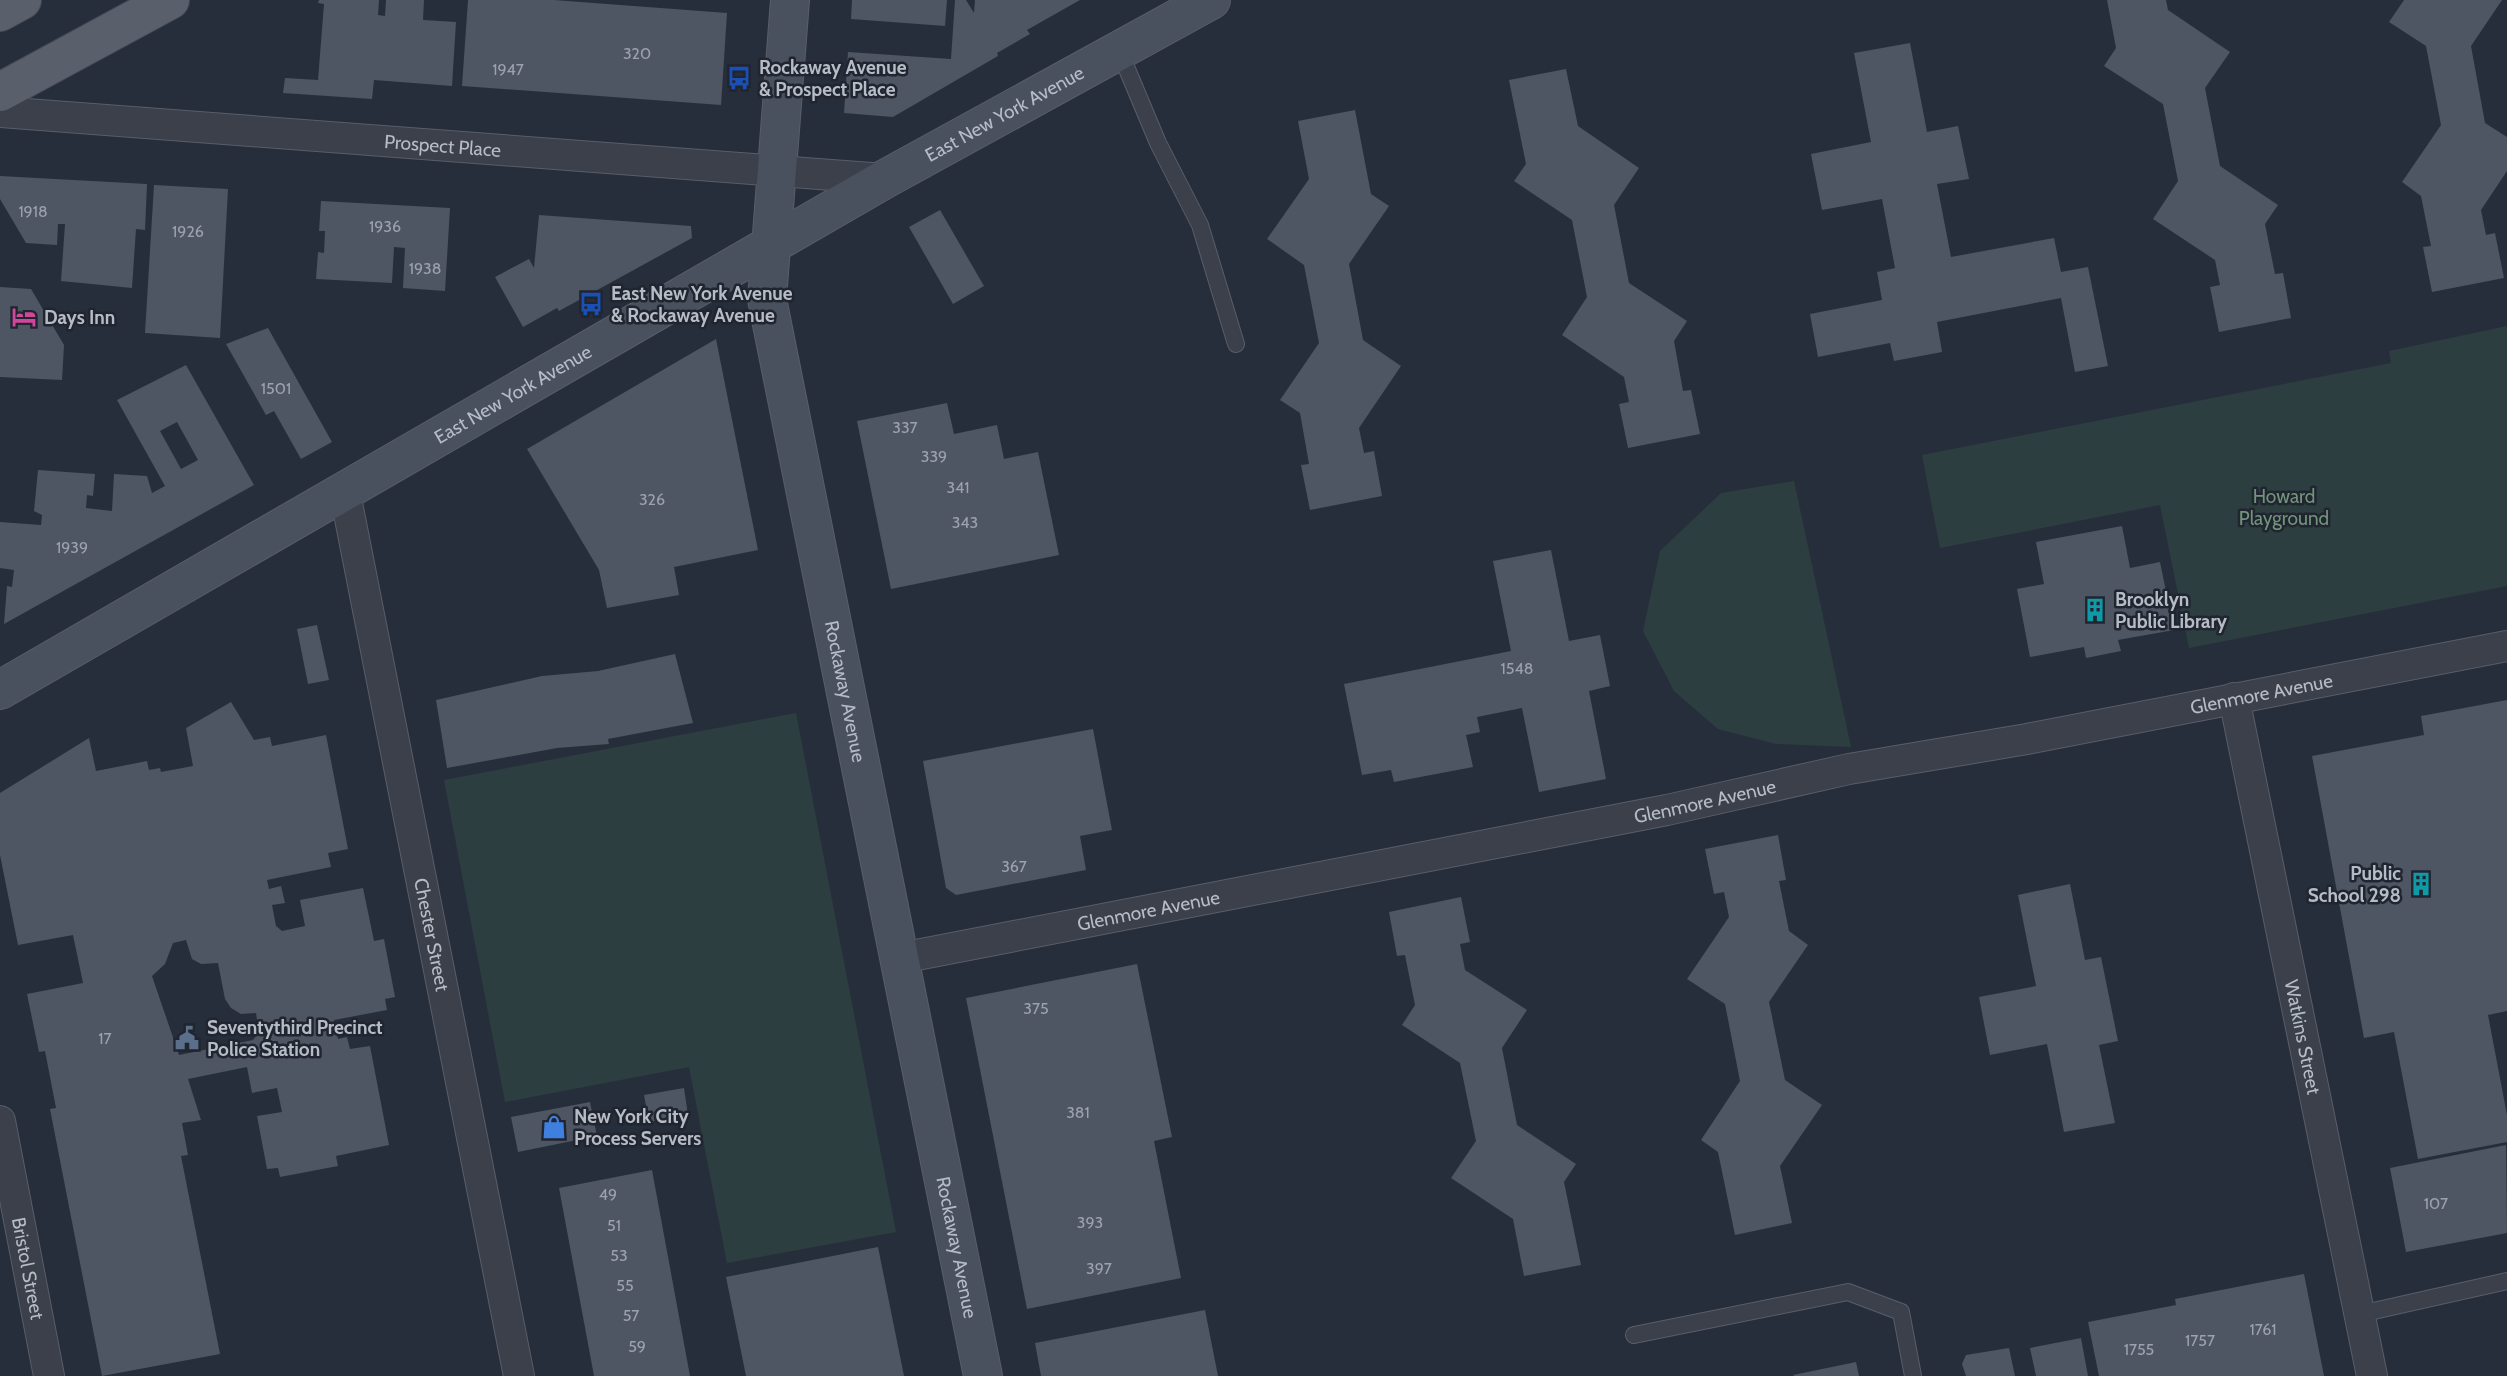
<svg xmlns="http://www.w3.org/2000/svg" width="2507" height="1376" viewBox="0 0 2507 1376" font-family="Cabin,sans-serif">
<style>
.green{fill:#2d3e40}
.building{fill:#4e5563;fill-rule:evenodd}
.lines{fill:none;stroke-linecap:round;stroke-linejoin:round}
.lane-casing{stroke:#595e69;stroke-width:18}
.street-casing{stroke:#595e69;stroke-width:32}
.secondary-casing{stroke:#595e69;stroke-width:40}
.primary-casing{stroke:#444954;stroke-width:40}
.lane{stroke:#3b404b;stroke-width:16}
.street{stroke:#3b404b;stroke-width:30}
.secondary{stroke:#49505e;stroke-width:38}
.primary{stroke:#595f6b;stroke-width:38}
.labels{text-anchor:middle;stroke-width:5;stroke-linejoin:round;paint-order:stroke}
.number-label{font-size:16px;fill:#9ca2ad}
.poi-label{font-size:19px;font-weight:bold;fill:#b6bcc6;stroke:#202530;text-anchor:start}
.street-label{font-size:19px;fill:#b6bcc6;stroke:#202530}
.park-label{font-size:19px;fill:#71947b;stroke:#202530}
</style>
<rect width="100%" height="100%" fill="#272e3b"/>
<path class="green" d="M2507 326V586L2189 648 2160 505 1940 548 1922 455 2391 363 2389 351Z
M1794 481 1851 747 1776 744 1718 729 1674 691 1643 631 1660 551 1721 493Z
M796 713 896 1232 727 1263 689 1067 505 1102 444 780Z"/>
<path class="building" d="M319 0H379L378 15 385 16 386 0H424L423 20 456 22 452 86 374 80 372 99 283 93 285 78 318 80 324 4 318 3Z
M468 0H554L727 13 721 105 462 86Z
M852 0H947L945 26 851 19Z
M955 0H966L974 13 975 0H1080L1027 30 1030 34 997 53 998 56 893 117 844 113 848 52 951 59Z
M2107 0H2166L2168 10 2230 52 2205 88 2220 166 2278 205 2265 224 2275 274 2283 273 2291 318 2219 332 2210 287 2220 285 2215 260 2153 219 2178 181 2163 104 2104 66 2116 48Z
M2404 0H2502L2471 46 2485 123 2507 137V171L2481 210 2486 235 2495 233 2504 278 2432 292 2423 247 2431 246 2421 196 2402 182 2441 125 2426 46 2389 22Z
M1910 43 1927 132 1958 126 1969 179 1937 184 1951 257 2054 238 2061 272 2088 267 2108 366 2075 372 2061 298 1937 322 1942 352 1894 361 1890 343 1818 357 1810 314 1882 300 1877 272 1895 268 1882 199 1822 210 1811 154 1871 142 1854 53Z
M1566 69 1578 126 1639 168 1614 205 1629 283 1687 321 1674 341 1683 391 1691 390 1700 434 1628 448 1619 404 1629 402 1624 377 1562 335 1587 297 1572 220 1514 181 1526 164 1509 80Z
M1355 110 1371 194 1389 206 1349 264 1363 340 1401 366 1359 428 1364 453 1374 451 1382 496 1310 510 1301 465 1309 464 1300 413 1280 400 1319 343 1304 265 1267 239 1309 179 1298 121Z
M0 176 147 184 145 230 136 229 132 288 61 281 65 224H58L57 245 26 243 0 199Z
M154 185 228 189 220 338 145 333Z
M321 201 450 208 445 291 403 288 405 248 394 247 392 283 316 279 318 252 324 253 325 231H319Z
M940 210 984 286 953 304 909 227Z
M539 215 691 226 692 238 559 311 557 308 523 327 495 277 529 259 534 268Z
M0 287 31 289 64 345 62 380 0 377Z
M268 328 332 442 301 459 274 411 266 415 226 344Z
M716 339 758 550 674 567 679 595 607 608 599 570 527 449Z
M186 365 254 485 4 624 7 586 12 587 14 570 0 568V522L41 525 42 515 34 511 38 470 95 474 93 496 87 495 86 508 112 511 114 474 147 476 152 493 165 486 117 400ZM177 422 198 460 181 469 160 431Z
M947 403 954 434 997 425 1004 459 1038 452 1059 555 891 589 857 421Z
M2122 526 2130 568 2160 562 2174 630 2118 640 2121 651 2086 658 2084 647 2030 657 2017 589 2044 584 2036 542Z
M1551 550 1569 641 1600 635 1610 686 1589 691 1606 779 1539 792 1522 708 1477 717 1480 732 1466 735 1473 767 1394 782 1391 770 1362 775 1344 684 1511 651 1493 561Z
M317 625 329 680 308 684 297 629Z
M675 654 693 723 608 739 609 744 557 748 447 768 436 700 542 676 598 671Z
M2507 700V1011L2488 1015 2507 1115V1142L2418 1159 2394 1032 2364 1038 2312 756 2424 735 2421 716Z
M231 702 254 740 270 737 272 746 326 735 348 849 328 853 331 867 267 880 269 889 281 886 285 903 272 905 276 926 282 931 305 926 300 900 363 888 374 941 384 939 395 997 385 999 387 1010 334 1020 338 1039 347 1037 350 1049 370 1046 389 1145 336 1156 338 1166 280 1177 278 1168 267 1169 257 1116 282 1112 277 1088 252 1093 247 1067 188 1079 201 1120 182 1123 188 1155 181 1156 220 1354 102 1376 50 1109 56 1108 45 1051 39 1052 27 994 83 983 73 935 18 945 0 855V793L89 738 96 771 147 761 149 770 160 768 161 772 193 766 186 728ZM186 940 192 959 201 964 218 963 225 999 231 1008 241 1014 256 1013 259 1032 253 1040 179 1055 152 976 165 964 173 943Z
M1093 729 1112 830 1080 836 1086 870 956 895 946 888 923 761Z
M1778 835 1786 880 1779 881 1789 931 1808 945 1769 1002 1785 1080 1822 1105 1780 1166 1792 1223 1735 1235 1718 1152 1701 1140 1740 1081 1725 1004 1687 979 1729 917 1724 892 1714 894 1705 849Z
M2070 884 2085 960 2101 957 2118 1041 2099 1045 2115 1123 2064 1132 2047 1044 1990 1055 1979 997 2036 986 2018 895Z
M1461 897 1470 942 1460 944 1465 970 1527 1010 1502 1048 1517 1125 1576 1164 1564 1182 1581 1265 1524 1276 1513 1219 1451 1178 1476 1141 1460 1063 1402 1025 1415 1005 1405 955 1397 956 1389 912Z
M1137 964 1172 1137 1154 1141 1181 1278 1027 1309 966 998Z
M684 1088 688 1115 649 1122 644 1095Z
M590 1102 597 1136 518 1152 511 1117Z
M2506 1145 2507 1233 2406 1252 2390 1168Z
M652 1170 690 1376H594L559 1188Z
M878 1247 904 1376H746L726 1277Z
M2304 1274 2324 1376H2099L2088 1322 2176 1305 2175 1299Z
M1205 1310 1218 1376H1041L1035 1343Z
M2081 1338 2088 1376H2036L2030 1348Z
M2009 1348 2015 1376H1966L1962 1364 1966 1355Z
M1856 1362 1859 1376H1794L1793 1375Z"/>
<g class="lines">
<g class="lane-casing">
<path id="lane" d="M1119 50 1158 143 1200 225 1236 344
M2360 1314 2507 1281
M1634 1335 1848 1292 1901 1312 1913 1376"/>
</g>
<g class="street-casing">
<g id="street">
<path id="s1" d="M0 112 885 179"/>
<path id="s2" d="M345 493 519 1376"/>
<path id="s3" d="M2234 698 2372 1376"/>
<path id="s4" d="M901 958 1667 810 1849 769 2027 739 2507 646"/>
<path id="s5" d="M0 1121 49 1376"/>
</g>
</g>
<g class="secondary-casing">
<g id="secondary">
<path id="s6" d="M790 0 767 299 983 1376"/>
<path id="s7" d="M0 690 885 179 1211 0"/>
</g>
</g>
<g class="primary-casing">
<path id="primary" d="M0 12 22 0
M0 92 170 0"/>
</g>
<use href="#lane" class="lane"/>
<use href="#street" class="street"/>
<use href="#secondary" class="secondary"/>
<use href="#primary" class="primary"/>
</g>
<defs>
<g id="bus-bare" transform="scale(1.89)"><path d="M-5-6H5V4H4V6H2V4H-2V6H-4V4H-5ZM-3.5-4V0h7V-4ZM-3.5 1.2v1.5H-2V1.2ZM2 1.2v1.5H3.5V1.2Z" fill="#1a4fb4" stroke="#202530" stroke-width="2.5" paint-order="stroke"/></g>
<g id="hotel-bare" transform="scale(1.89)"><path d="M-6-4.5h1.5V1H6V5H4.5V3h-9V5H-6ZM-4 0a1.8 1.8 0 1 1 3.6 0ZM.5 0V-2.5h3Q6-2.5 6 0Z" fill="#d1479c" stroke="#202530" stroke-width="2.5" paint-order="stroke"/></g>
<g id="building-bare" transform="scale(1.89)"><path d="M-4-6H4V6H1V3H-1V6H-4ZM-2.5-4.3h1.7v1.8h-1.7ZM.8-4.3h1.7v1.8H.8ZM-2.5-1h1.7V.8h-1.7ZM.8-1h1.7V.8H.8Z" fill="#0f9aa8" stroke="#202530" stroke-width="2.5" paint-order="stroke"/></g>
<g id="civic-bare" transform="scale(1.89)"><path d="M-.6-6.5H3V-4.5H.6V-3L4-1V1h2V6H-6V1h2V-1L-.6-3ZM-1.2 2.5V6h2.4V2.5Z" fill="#5c6f8a" stroke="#202530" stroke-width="2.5" paint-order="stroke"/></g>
<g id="shop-bare" transform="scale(1.89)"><path d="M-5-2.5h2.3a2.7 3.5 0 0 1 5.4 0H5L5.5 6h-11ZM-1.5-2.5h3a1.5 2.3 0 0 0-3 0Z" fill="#3f7fe0" stroke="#202530" stroke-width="2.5" paint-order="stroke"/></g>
</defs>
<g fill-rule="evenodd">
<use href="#bus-bare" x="739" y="78"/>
<use href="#bus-bare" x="591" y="304"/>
<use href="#hotel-bare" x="24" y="317"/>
<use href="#building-bare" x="2095" y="610"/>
<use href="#building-bare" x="2421" y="884"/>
<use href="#civic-bare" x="187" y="1038"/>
<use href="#shop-bare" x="554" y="1127"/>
</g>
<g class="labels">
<g class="number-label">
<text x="637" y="59">320</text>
<text x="508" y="75">1947</text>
<text x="33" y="217">1918</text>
<text x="385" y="232">1936</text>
<text x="188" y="237">1926</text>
<text x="425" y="274">1938</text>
<text x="276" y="394">1501</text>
<text x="905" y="433">337</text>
<text x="934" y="462">339</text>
<text x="958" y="493">341</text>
<text x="652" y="505">326</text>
<text x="965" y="528">343</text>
<text x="72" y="553">1939</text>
<text x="1517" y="674">1548</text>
<text x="1014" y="872">367</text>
<text x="1036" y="1014">375</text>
<text x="105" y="1044">17</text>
<text x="1078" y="1118">381</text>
<text x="608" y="1200">49</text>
<text x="2436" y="1209">107</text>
<text x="1090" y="1228">393</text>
<text x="614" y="1231">51</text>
<text x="619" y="1261">53</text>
<text x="1099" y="1274">397</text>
<text x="625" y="1291">55</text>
<text x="631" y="1321">57</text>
<text x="2263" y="1335">1761</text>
<text x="2200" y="1346">1757</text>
<text x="637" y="1352">59</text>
<text x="2139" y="1355">1755</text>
</g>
<g class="poi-label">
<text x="759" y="74">Rockaway Avenue<tspan x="759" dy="22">&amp; Prospect Place</tspan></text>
<text x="611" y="300">East New York Avenue<tspan x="611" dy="22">&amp; Rockaway Avenue</tspan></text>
<text x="44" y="324">Days Inn</text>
<text x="2115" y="606">Brooklyn<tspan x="2115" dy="22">Public Library</tspan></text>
<text x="2401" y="880" text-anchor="end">Public<tspan x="2401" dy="22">School 298</tspan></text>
<text x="207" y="1034">Seventythird Precinct<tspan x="207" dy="22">Police Station</tspan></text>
<text x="574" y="1123">New York City<tspan x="574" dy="22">Process Servers</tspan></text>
</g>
<g class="street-label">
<text dy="7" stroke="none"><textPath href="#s7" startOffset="1158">East New York Avenue</textPath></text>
<text dy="7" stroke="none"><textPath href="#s1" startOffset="444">Prospect Place</textPath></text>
<text dy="7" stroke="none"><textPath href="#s7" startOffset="592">East New York Avenue</textPath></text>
<text dy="7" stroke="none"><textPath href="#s6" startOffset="700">Rockaway Avenue</textPath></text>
<text dy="7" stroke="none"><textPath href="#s4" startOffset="1386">Glenmore Avenue</textPath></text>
<text dy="7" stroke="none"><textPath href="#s4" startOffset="819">Glenmore Avenue</textPath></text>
<text dy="7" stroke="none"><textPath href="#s4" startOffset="252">Glenmore Avenue</textPath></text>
<text dy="7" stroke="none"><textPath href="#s2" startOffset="450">Chester Street</textPath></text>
<text dy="7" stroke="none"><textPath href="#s3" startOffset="346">Watkins Street</textPath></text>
<text dy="7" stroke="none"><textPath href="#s6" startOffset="1267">Rockaway Avenue</textPath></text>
<text dy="7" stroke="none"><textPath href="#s5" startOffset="150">Bristol Street</textPath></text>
</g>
<g class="park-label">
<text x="2284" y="503">Howard<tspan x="2284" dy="22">Playground</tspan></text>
</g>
</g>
</svg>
